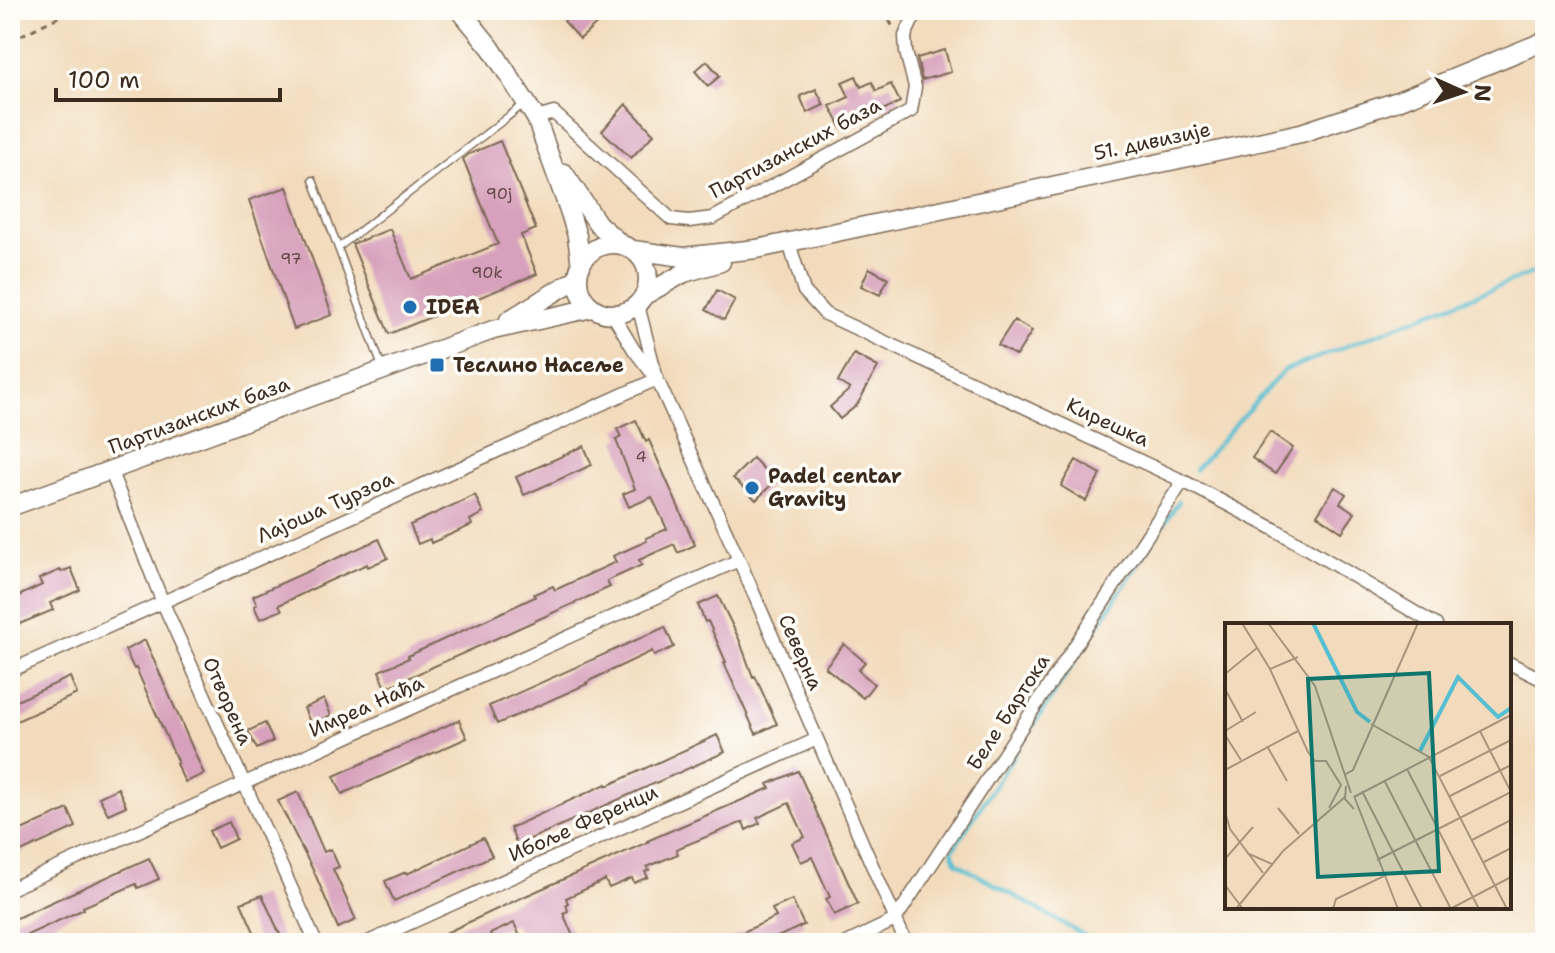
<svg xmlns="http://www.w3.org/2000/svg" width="1555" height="953" viewBox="0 0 1555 953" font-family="'Shantell Sans',sans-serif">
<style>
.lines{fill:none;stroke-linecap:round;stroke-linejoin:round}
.stream{stroke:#56bfd2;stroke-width:4}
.building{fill:#d7a0bc}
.lane-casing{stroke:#7b6855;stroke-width:9}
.street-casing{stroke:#7b6855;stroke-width:15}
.secondary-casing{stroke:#7b6855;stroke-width:21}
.path{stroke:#7b6855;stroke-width:3;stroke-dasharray:6 6;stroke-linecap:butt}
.lane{stroke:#fff;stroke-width:6}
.street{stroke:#fff;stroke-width:12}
.secondary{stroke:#fff;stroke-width:18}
.poi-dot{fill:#1f6fb2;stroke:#fdfcf7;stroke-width:3}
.labels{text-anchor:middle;stroke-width:7;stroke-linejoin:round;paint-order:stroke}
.number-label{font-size:16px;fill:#624846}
.street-label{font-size:20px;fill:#3b2a1e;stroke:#fdfcf7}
.poi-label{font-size:20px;font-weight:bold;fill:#3b2a1e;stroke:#fdfcf7;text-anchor:start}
.inset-river{fill:none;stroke:#56bfd2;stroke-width:4}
.inset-road{fill:none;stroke:#a9947d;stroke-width:2}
.view{fill:#0f766e;fill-opacity:0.15;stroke:#0f766e;stroke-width:4}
.inset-edge{fill:none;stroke:#3b2a1e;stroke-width:4}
</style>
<rect width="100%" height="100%" fill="#fdfcf7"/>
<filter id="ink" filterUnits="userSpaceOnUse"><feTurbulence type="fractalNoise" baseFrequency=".0125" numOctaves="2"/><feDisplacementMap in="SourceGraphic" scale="16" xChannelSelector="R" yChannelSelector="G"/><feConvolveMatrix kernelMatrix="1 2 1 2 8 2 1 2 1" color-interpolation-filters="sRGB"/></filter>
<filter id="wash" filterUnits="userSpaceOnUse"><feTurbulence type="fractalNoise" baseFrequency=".006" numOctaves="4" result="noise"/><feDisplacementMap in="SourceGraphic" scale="32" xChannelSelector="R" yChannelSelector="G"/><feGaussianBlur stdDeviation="1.8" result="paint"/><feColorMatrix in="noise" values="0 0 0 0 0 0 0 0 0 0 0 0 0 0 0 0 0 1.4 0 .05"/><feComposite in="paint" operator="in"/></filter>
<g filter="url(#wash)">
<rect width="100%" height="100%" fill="#f2dbbc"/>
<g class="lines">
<path class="stream" d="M1195 470 1283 371 1545 268
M1097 943 957 863 952 851 1179 501"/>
</g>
<g id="blocks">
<path class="building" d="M576 10H594L602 19 580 39 564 21Z
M945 50 951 72 922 80 917 58Z
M707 61 720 76 708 86 695 71Z
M856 76 861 87 872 82 876 91 891 84 900 102 842 129 830 106 849 97 842 82Z
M816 89 824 105 807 113 800 96Z
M626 104 654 134 631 158 602 131Z
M500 141 536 229 521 235 537 274 389 334 352 244 390 229 411 279 498 244 463 159 469 154Z
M287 187 332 315 294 329 249 200Z
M869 268 888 278 880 295 861 286Z
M717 290 735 300 724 320 706 310Z
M1014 320 1032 331 1016 356 998 345Z
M854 354 878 367 857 405 840 419 830 407 850 389 838 382Z
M636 420 646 442 649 440 695 545 678 553 674 544 639 560 642 565 607 581 610 587 386 688 379 671 409 658 408 656 535 597 534 594 553 586 555 590 616 562 613 556 647 541 646 538 667 529 652 497 629 507 623 494 635 489 616 440 621 437 617 429Z
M1270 432 1293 448 1275 474 1252 458Z
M584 446 592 465 524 495 516 477Z
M753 458 775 481 756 500 733 478Z
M1076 460 1101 474 1086 501 1061 486Z
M1335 487 1346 494 1340 503 1355 513 1342 532 1317 515Z
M475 495 483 513 470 520 472 525 431 543 430 539 418 544 410 525Z
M379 539 388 558 368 567 367 564 327 582 279 605 282 610 260 619 254 606 257 605 253 596Z
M71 568 80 590 50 603 53 610 10 628V600L42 585 39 579 60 570 61 572Z
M718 596 739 639 753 677 755 676 777 724 756 734 724 663 726 662 708 621 705 622 698 605Z
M665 627 674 647 654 656 652 651 593 679 586 683 587 684 497 724 489 706Z
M145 640 204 774 185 782 176 764 178 763 136 668 134 669 125 650Z
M844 644 865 662 858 670 874 684 863 698 825 667Z
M70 677 77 694 10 724V704Z
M324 699 331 715 311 725 304 708Z
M459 720 467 738 342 794 334 776Z
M265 723 273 741 257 749 248 731Z
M717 735 725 752 517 845 510 828 606 784 607 786Z
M798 771 858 904 834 915 826 899 830 897 812 857 801 862 792 843 805 837 789 803 757 818 760 823 746 830 743 822 676 849 678 854 647 867 649 870 645 872 648 877 634 883 632 878 609 888 605 880 566 898 568 903 566 904 568 911 563 913 576 943H523L514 923 490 934 491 936 485 939 487 943H424L521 898 648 842 647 841 677 828 770 788 768 784Z
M118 788 126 806 108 814 99 797Z
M298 792 324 852 331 849 339 867 333 869 356 920 338 928 315 874 278 801Z
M68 809 76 827 10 857V838L21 834 19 831Z
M229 822 236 839 217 848 209 831Z
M483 838 492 856 394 901 385 881 406 872 407 874Z
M149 858 159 879 138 888 136 884 83 907 84 909 10 943V921Z
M262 895 284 943H259L241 903Z
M792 900 804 925 773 939 775 943H719L776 917 772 909Z"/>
</g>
</g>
<g filter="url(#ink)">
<use href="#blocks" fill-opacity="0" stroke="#7b6855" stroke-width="2"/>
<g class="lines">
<g class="lane-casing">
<path id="lane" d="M313 180 382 367
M339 247 523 105"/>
</g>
<g class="street-casing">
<path id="street" d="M536 118 554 113 671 219 689 221 713 218 911 111 915 87 906 52 905 36 912 21 922 10
M789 243 804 291 825 314 1183 481 1276 530 1436 625
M638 305 657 379 739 560 906 943
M613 315 634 350 652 373
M111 472 163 603 316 943
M1509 663 1545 681
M10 671 657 379
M10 889 739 560
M366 943 817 739
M847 943 895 920 1183 481"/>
</g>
<g class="secondary-casing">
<path id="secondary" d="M460 10 491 48 536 118 570 213 577 236 581 266
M564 173 598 224 622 245
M578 279a35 35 0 1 1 70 0a35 35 0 1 1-70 0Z
M633 250 683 257 757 249 1301 133 1398 101 1545 41
M645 295 684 273 721 262
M509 320 578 278
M10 507 493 330 592 308"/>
</g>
<path class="path" d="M883 10 893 27
M10 41 72 10"/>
<use href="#lane" class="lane"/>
<use href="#street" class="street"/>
<use href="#secondary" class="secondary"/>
</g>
</g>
<g class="poi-dot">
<circle cx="410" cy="307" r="8"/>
<rect x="429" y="357" width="16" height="16" rx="4"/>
<circle cx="752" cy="488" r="8"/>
</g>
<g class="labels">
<g class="number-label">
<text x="499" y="199">90j</text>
<text x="291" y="264">97</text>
<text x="487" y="278">90k</text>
<text x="641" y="462">4</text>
</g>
<g class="street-label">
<text transform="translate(1152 141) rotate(-12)" y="7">51. дивизије</text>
<text transform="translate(795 148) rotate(-28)" y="7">Партизанских база</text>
<text transform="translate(199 415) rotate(-20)" y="7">Партизанских база</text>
<text transform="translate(1108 422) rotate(25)" y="7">Кирешка</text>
<text transform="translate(325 507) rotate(-24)" y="7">Лајоша Турзоа</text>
<text transform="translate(801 652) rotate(66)" y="7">Северна</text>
<text transform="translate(228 701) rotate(66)" y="7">Отворена</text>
<text transform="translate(366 706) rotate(-24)" y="7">Имреа Нађа</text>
<text transform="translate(1008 712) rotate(-57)" y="7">Беле Бартока</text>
<text transform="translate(583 823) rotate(-24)" y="7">Ибоље Ференци</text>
</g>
<g class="poi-label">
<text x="426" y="314">IDEA</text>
<text x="453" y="372">Теслино Насеље</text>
<text x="768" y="483">Padel centar<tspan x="768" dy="23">Gravity</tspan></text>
</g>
</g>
<g transform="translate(1225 623)">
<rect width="286" height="286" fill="#f2dbbc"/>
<path class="inset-river" d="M88 0 132 89 145 99M195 128 233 54 273 94 286 85"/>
<path class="inset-road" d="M17 0 45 46 83 129 90 138H101L116 162 104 185M43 0 90 63 126 170M45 46 73 34M0 51 32 25M0 66 18 99M146 101 204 134 282 286M0 108 31 89M0 112 16 137M42 123 62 158M182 146 254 286M0 147 73 108M119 152 128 147 193 0M215 153 286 117M159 157 226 286M121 163 120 176 129 186M137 168 197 286M129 173 173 286M225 173 286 142M129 174 286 92M53 185 74 211M0 189 5 206 38 250M247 217 286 197M22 230 47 241M0 236 28 204M152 237 286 169 255 108M259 239 286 225M0 262 18 286M227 285 286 254M11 286 58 228 120 174M108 286 111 276 159 253"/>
<path class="view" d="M204 50 214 248 93 254 83 56Z"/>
<rect width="286" height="286" class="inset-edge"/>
</g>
<rect width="1555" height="953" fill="none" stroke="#fdfcf7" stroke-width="40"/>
<g transform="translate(1463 92) rotate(93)" stroke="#fdfcf7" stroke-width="6" paint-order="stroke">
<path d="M0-6L14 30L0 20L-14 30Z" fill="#3b2a1e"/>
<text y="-12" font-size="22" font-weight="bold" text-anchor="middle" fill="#3b2a1e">N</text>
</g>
<path d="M56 88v12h224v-12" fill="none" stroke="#3b2a1e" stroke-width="4"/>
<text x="68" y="88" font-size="24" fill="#3b2a1e" stroke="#fdfcf7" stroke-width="6" paint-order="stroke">100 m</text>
</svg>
